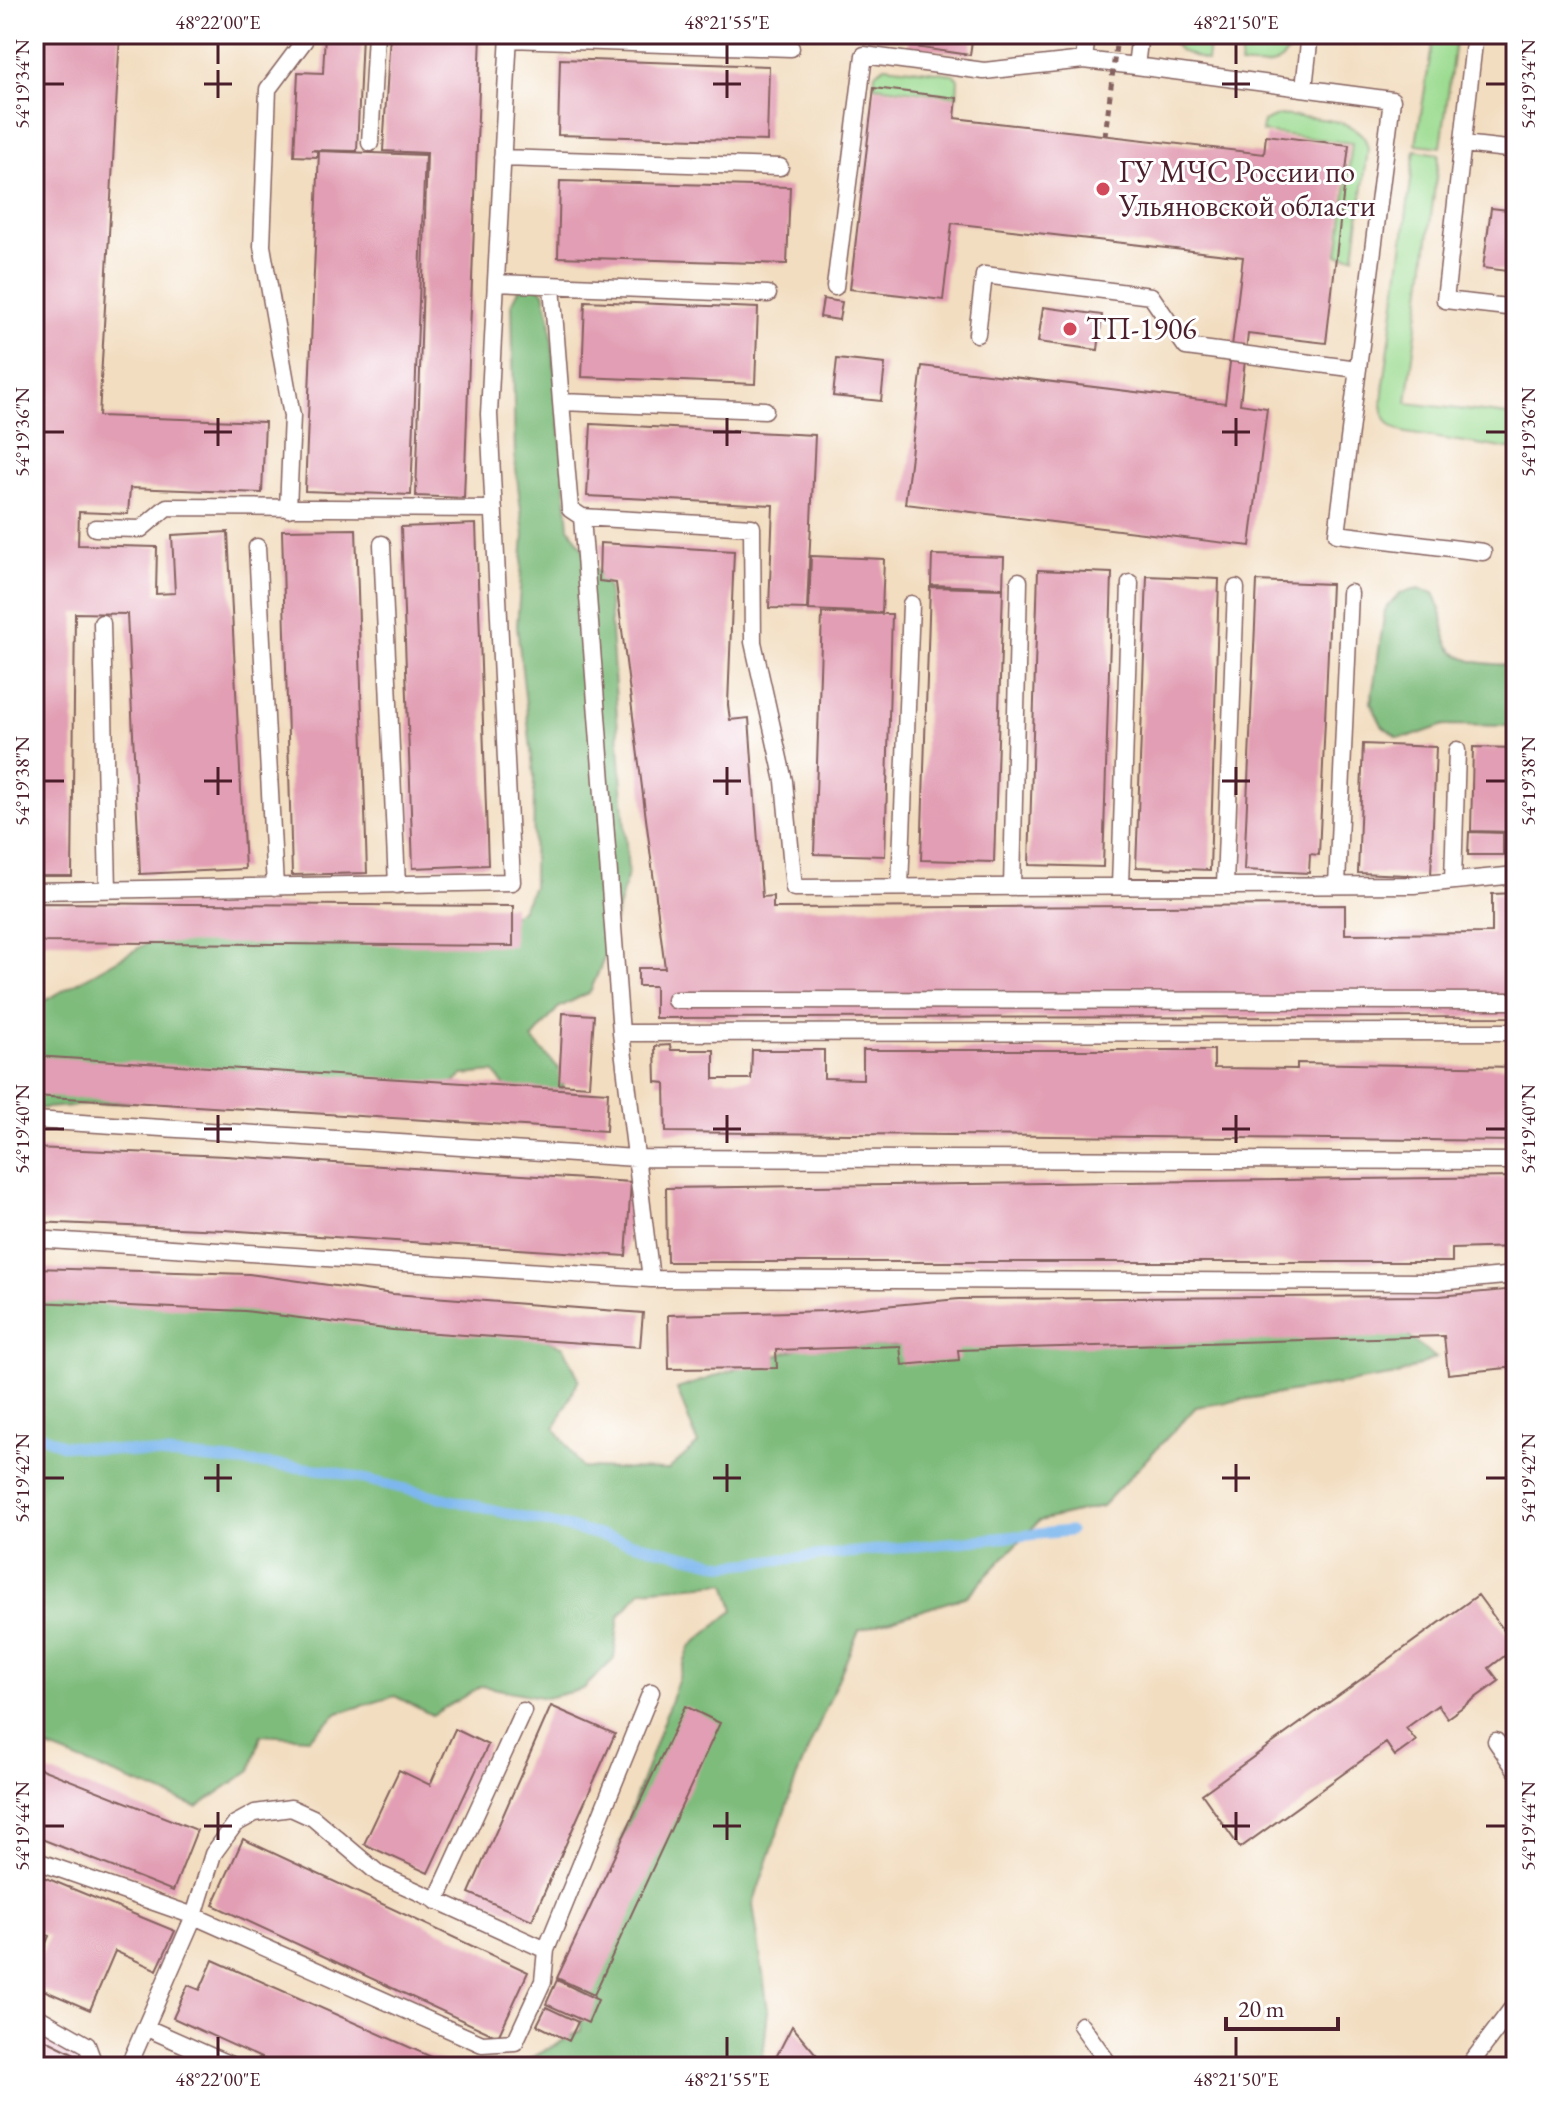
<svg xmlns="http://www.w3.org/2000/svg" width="1550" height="2101" viewBox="0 0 1550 2101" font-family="'EB Garamond',serif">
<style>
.green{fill:#9ddc92;stroke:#747e5e;stroke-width:2}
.forest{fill:#7ebc7c;stroke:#646e54;stroke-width:2}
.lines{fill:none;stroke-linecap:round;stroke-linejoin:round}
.stream{stroke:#7db7ee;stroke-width:11}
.building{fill:#e29eb4}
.service-casing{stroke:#85625f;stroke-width:19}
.service{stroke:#fff;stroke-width:16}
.path-bridge{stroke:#85625f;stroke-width:5;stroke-dasharray:6 6;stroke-linecap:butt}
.ticks{fill:none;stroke:#4a1f2b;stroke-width:3}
.poi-dot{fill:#d1495b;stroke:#fff;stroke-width:3}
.labels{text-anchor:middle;stroke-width:6;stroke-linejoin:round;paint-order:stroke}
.poi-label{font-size:30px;fill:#4a1f2b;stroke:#fff;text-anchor:start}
.neatline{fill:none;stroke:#4a1f2b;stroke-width:3}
.ticks-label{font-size:20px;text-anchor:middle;fill:#4a1f2b}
</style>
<rect width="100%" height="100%" fill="#fff"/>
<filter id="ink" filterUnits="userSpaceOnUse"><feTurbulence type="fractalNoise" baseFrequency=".0125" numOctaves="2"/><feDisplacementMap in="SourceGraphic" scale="16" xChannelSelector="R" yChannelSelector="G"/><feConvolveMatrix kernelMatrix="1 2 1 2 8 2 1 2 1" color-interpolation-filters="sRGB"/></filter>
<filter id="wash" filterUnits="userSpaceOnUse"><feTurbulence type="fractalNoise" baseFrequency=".006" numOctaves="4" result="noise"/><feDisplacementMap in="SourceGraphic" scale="32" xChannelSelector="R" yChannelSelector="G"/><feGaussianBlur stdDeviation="1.8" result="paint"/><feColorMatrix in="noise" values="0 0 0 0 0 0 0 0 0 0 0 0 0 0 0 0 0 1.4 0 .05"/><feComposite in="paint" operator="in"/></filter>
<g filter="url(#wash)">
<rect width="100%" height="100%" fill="#f2ddc0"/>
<path class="green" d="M1166 34H1210L1207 61 1180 51Z
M1244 34H1294C1288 66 1270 69 1240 65Z
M1434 34H1456L1441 147 1416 144Z
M885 66 953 74 958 79 957 96 874 86 875 73Z
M1279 115C1306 119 1364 115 1368 149L1354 256 1338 255 1352 143 1262 132 1263 122Z
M1415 150 1439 154 1407 403 1516 416V450L1406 433C1388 428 1382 418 1382 400Z"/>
<path class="forest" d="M526 277 544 292 550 318 569 527 608 588 628 873 605 956 590 992 558 1008 532 1039 563 1073 562 1096 515 1100 494 1072 463 1075 425 1110 218 1095 34 1109V1007L160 936 497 926 521 910 533 887 534 776 517 626 524 535 515 460 512 303Z
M1419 589 1434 593C1442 608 1442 619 1445 635 1451 666 1492 664 1516 665V726L1444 725 1413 736 1397 737 1382 725 1371 703 1385 610 1400 593Z
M34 1299 499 1319 564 1347 579 1379 555 1428 582 1468 668 1470 698 1444 677 1389 799 1348 1405 1334 1436 1358 1397 1375 1196 1407 1102 1506 1039 1521 967 1596 859 1630 797 1776 753 1904 768 2010 762 2067H515L581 2031 579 1955 690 1647 734 1610 726 1583 642 1590 619 1616 614 1659 583 1689 546 1698 482 1686 432 1715 395 1696 338 1713 309 1738 261 1735 251 1770 197 1807 35 1743Z"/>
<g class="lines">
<path class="stream" d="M34 1432 62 1445 326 1470 725 1565 1069 1531"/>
</g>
<g id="blocks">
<path class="building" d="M43 34H120L99 416 265 422 262 493 130 488 128 514 79 512 78 545 157 547 156 594 175 593 172 535 228 532 245 869 140 874 127 614 75 613 72 876H34V220Z
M325 34H362L357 151 311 150 317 151V157L294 156 298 72 323 73Z
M390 34H481L464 498 416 496 427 153 383 151Z
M909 34H973L970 55 908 46Z
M560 59 769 66 767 141 558 135Z
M874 88 957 98 955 118 1264 154 1266 135 1349 145 1326 343 1248 334 1240 404 1267 408 1250 546 905 504 922 366 1225 403 1243 257 952 223 943 300 850 289Z
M319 151 425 155 411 495 305 491Z
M560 181 790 187 787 264 558 257Z
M1491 208 1516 211V272L1483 268Z
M823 299 842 302 839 320 820 317Z
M585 301 758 308 755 384 582 377Z
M1043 307 1102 315 1098 350 1038 342Z
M837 359 885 364 881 401 833 396Z
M591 424 815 435 807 609 769 608 773 505 587 496Z
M476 524 488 865 413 868 401 527Z
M356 529 367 873 292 875 282 530Z
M600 543 734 551 728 705 730 720 749 718 762 897 773 896V908L1345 905V934L1492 933V894L1516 893V1017L655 1018V986H638V968H665L616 583 599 581Z
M932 555 1004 557 1003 588 931 585Z
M811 556 884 559 882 613 809 610Z
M1038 570 1112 573 1103 867 1029 865Z
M1147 576 1219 579 1210 870 1136 867Z
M1257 581 1331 584 1319 855 1310 854 1309 873 1244 870Z
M930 587 1003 589 994 862 921 860Z
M822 613 892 614 885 856 814 854Z
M1363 744 1436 747 1431 876 1358 873Z
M1473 747 1516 748V832L1471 831Z
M1469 832 1503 833V855H1468Z
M1506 833H1516V855H1505Z
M38 903 513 906V946L38 942Z
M563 1013 594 1015 589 1086 559 1084Z
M670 1045 671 1050H714V1079H751L752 1050H824V1078L863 1079V1050H1214V1068L1297 1069V1063L1516 1067V1141L666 1132 665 1083 656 1082 655 1046Z
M34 1056 608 1092 606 1131 34 1096Z
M34 1148 226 1156 631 1182 626 1256 224 1230 34 1222Z
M1516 1177V1247L1452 1249V1262H667L666 1188Z
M34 1268 249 1274 393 1294 643 1313 640 1347 393 1330 245 1311 34 1302Z
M1516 1289V1367L1448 1374 1444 1336 958 1350 959 1360 902 1365 900 1346 776 1350 777 1368 669 1369 668 1315 829 1311 959 1299 1440 1296Z
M1478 1595 1516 1647 1489 1668 1499 1681 1447 1718 1438 1705 1406 1728 1416 1741 1395 1756 1386 1743 1240 1848 1202 1794Z
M551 1706 615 1734 532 1920 469 1893Z
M685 1706 720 1723 594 1995 557 1978Z
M455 1729 488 1745 428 1873 364 1844 399 1770 430 1785Z
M34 1766 197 1830 173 1891 34 1836Z
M243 1839 528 1972 498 2037 213 1905Z
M34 1873 175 1931 157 1970 115 1951 90 2010 34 1986V1972L49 1936 34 1929Z
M213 1960 454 2067H281L173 2018 188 1985 200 1990Z
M557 1980 598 2000 588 2023 546 2004Z
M546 2007 578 2022 569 2041 537 2025Z
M792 2026 827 2067H771Z
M34 2034 91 2062 88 2067H34Z"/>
</g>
</g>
<g filter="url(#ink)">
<use href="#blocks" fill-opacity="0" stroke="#85625f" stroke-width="2"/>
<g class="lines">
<g class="service-casing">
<path id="service" d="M1140 34 1136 66 1392 100 1337 534 1483 552
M1475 34 1445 300 1516 308
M508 39 791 48
M1084 60 1136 66
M1304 88 1310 34
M370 143 376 34
M1463 144 1516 150
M502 158 780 167
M496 283 768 294
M552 286 561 402 765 410
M835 287 864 55 984 71 1084 60 1087 34
M977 334 984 275 1151 296 1186 347 1358 369
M561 402 570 509 582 517
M288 509 292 416 262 246 268 89 304 41 305 34
M95 528 141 529 167 507 494 509
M382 544 397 885
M257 547 275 887
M102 623 108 890
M1453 881 1457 750
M1225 885 1236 588
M1337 885 1350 593
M1120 886 1130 583
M900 887 911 604
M1012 887 1019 581
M34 891 512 882 489 414 509 34
M675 1000 1516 1001
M621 1033 1516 1032
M34 1120 636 1158 1516 1161
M34 1239 651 1279 1438 1282 1516 1275
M651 1279 621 1033 582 517 752 527 753 642 784 781 794 888 1414 885 1516 875
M1496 1741 1516 1770
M34 1860 194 1916 482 2044 515 2042 543 1981 546 1950
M436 1901 523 1711
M34 2015 87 2045 95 2067
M1081 2025 1111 2067
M147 2028 235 2067
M128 2067 194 1916 213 1854 235 1824 255 1813 291 1808 313 1818 379 1874 546 1950 651 1692
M1468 2067 1516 2003"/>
</g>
<use href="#service" class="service"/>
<path class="path-bridge" d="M1105 136 1117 37"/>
</g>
</g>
<path class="ticks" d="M218 44V64M727 44V64M1236 44V64M218 70V98M727 70V98M1236 70V98M44 84H64M204 84H232M713 84H741M1222 84H1250M1486 84H1506M218 418V446M727 418V446M1236 418V446M44 432H64M204 432H232M713 432H741M1222 432H1250M1486 432H1506M218 767V795M727 767V795M1236 767V795M44 781H64M204 781H232M713 781H741M1222 781H1250M1486 781H1506M218 1115V1143M727 1115V1143M1236 1115V1143M44 1129H64M204 1129H232M713 1129H741M1222 1129H1250M1486 1129H1506M218 1464V1492M727 1464V1492M1236 1464V1492M44 1478H64M204 1478H232M713 1478H741M1222 1478H1250M1486 1478H1506M218 1812V1840M727 1812V1840M1236 1812V1840M44 1826H64M204 1826H232M713 1826H741M1222 1826H1250M1486 1826H1506M218 2037V2057M727 2037V2057M1236 2037V2057"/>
<g class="poi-dot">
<circle cx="1103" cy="189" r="8"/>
<circle cx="1070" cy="329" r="8"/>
</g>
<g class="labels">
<g class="poi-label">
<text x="1119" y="182">ГУ МЧС России по<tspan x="1119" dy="34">Ульяновской области</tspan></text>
<text x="1086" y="339">ТП-1906</text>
</g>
</g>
<rect width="1550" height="2101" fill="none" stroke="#fff" stroke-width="88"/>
<path d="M1226 2017v12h112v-12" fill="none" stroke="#4a1f2b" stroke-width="4"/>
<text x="1238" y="2017" font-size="24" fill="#4a1f2b" stroke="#ffffff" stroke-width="6" paint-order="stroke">20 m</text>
<rect x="44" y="44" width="1462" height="2013" class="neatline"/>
<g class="ticks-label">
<text x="218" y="29">48°22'00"E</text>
<text x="727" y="29">48°21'55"E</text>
<text x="1236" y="29">48°21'50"E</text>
<text transform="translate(1528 84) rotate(-90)" y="7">54°19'34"N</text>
<text transform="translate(22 84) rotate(-90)" y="7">54°19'34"N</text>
<text transform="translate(1528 432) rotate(-90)" y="7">54°19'36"N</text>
<text transform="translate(22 432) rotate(-90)" y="7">54°19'36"N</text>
<text transform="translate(1528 781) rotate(-90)" y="7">54°19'38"N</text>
<text transform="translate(22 781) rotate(-90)" y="7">54°19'38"N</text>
<text transform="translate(1528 1129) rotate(-90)" y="7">54°19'40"N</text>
<text transform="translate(22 1129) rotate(-90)" y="7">54°19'40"N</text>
<text transform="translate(1528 1478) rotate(-90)" y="7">54°19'42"N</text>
<text transform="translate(22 1478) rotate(-90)" y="7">54°19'42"N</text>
<text transform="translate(1528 1826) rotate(-90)" y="7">54°19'44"N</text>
<text transform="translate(22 1826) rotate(-90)" y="7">54°19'44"N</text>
<text x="218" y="2086">48°22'00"E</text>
<text x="727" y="2086">48°21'55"E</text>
<text x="1236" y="2086">48°21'50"E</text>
</g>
</svg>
